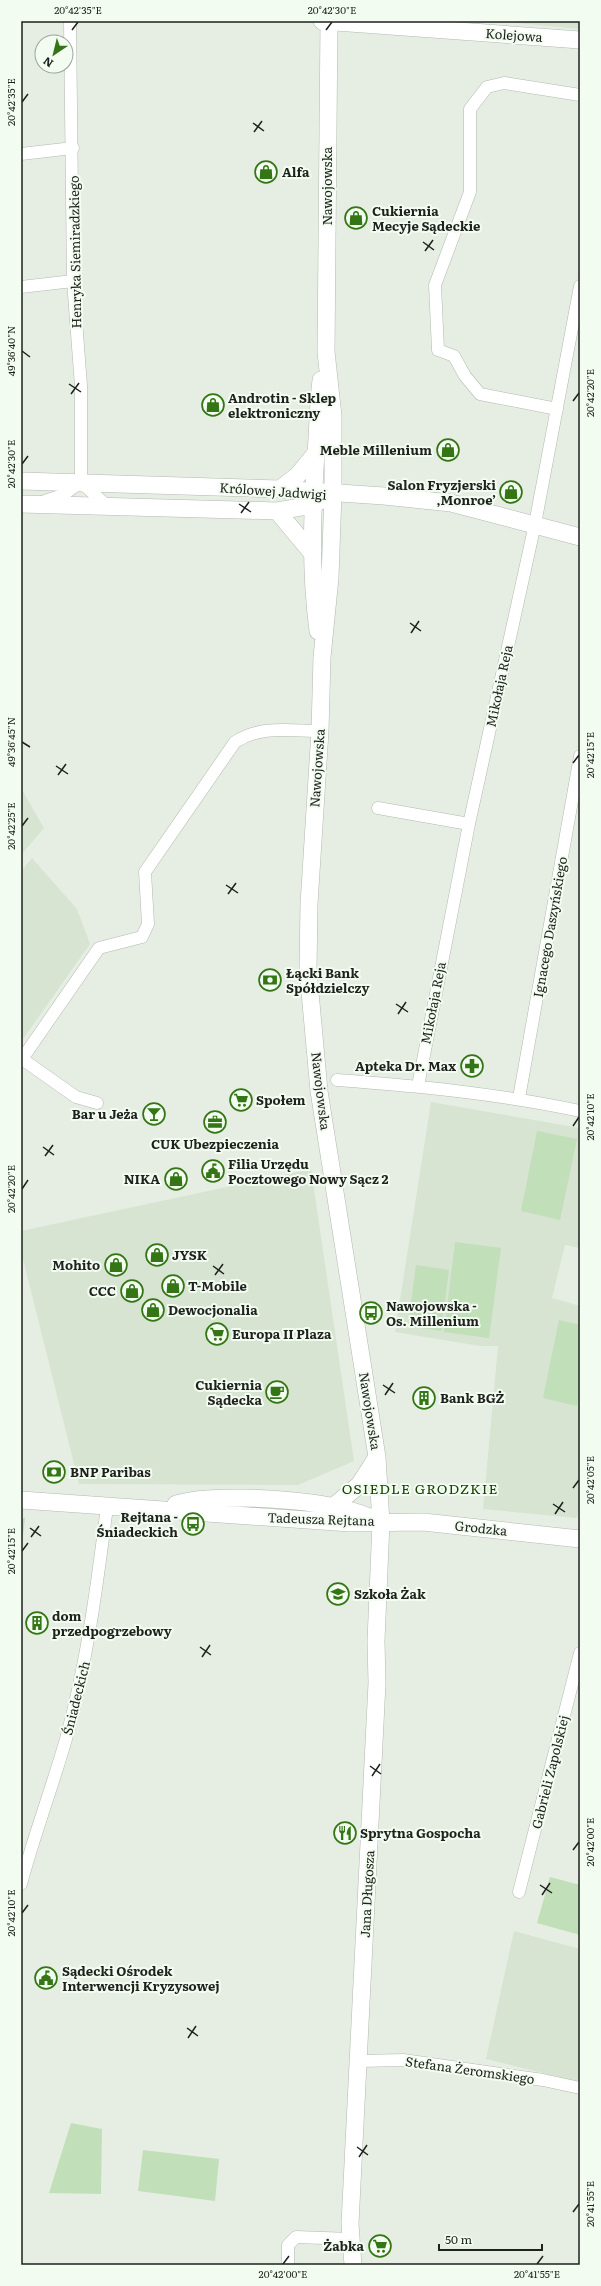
<svg xmlns="http://www.w3.org/2000/svg" width="601" height="2286" viewBox="0 0 601 2286" font-family="Literata,serif">
<style>
.built{fill:#d7e4d2}
.green{fill:#c1dfb8}
.cemetery{fill:url(#cemetery-stones)}
.lines{fill:none;stroke-linecap:round;stroke-linejoin:round}
.street-casing{stroke:#b2bab0;stroke-width:13}
.secondary-casing{stroke:#b2bab0;stroke-width:18}
.street{stroke:#fff;stroke-width:12}
.secondary{stroke:#fff;stroke-width:17}
.ticks{fill:none;stroke:#1e211d;stroke-width:1.5}
.labels{text-anchor:middle;stroke-width:4;stroke-linejoin:round;paint-order:stroke}
.street-label{font-size:13px;fill:#1e211d;stroke:#f3fcf0}
.poi-label{font-size:13px;font-weight:bold;fill:#1e211d;stroke:#f3fcf0;text-anchor:start}
.neighbourhood-label{font-size:14px;letter-spacing:1px;fill:#194305;stroke:#f3fcf0}
.neatline{fill:none;stroke:#1e211d;stroke-width:1.5}
.ticks-label{font-size:10px;text-anchor:middle;fill:#1e211d}
</style>
<defs>
<pattern id="cemetery-stones" width="16" height="16" patternUnits="userSpaceOnUse"><rect width="16" height="16" fill="#c1dfb8"/><path d="M2 7V4a2 2 0 0 1 4 0v3zM10 15v-3a2 2 0 0 1 4 0v3z" fill="#a5bf9e"/></pattern>
</defs>
<rect width="100%" height="100%" fill="#e6eee3"/>
<path class="built" d="M495 21H580V29Z
M21 788 44 828 21 855Z
M32 858 77 909 90 944 21 1042V871Z
M431 1102 580 1128V1248L565 1245 552 1298 580 1306V1501L577 1518 483 1509 498 1346H480L395 1332Z
M311 1169 354 1461 298 1485 79 1484 21 1251V1231Z
M514 1931 580 1949V2082L486 2059Z"/>
<path class="green" d="M537 1131 577 1139 560 1220 521 1211Z
M455 1242 501 1248 489 1338 444 1332Z
M416 1265 449 1270 441 1331 408 1326Z
M559 1320 580 1325V1392L577 1406 543 1398Z
M550 1877 580 1885V1935L537 1923Z
M71 2123 102 2129 101 2194 49 2193Z
M143 2150 219 2159 215 2201 138 2191Z"/>
<path class="cemetery" d="M21 1518H25L21 1552Z"/>
<g class="lines">
<g class="street-casing">
<path id="street" d="M70 21 73 281 81 386V482
M21 154 73 148
M21 287 73 281
M557 409 480 394 465 376 454 356 438 350 435 285 470 192V109L487 87 504 83 580 95
M81 482 108 507
M45 501 63 495 81 482
M378 808 469 824
M337 1080C419 1086 500 1094 580 1111
M418 1086 469 824 535 524 580 286
M519 1098 580 756
M97 1103 76 1097 22 1059 99 948 142 937 148 924 145 872 235 742C260 725 291 731 320 731
M21 1884C34 1835 52 1788 66 1739 87 1663 97 1585 107 1507
M519 1892 580 1653
M360 2061 403 2060 543 2080 580 2088
M288 2265V2245L296 2237 351 2239"/>
</g>
<g class="secondary-casing">
<path id="secondary" d="M322 21 580 40
M329 21 326 352 333 416V493L330 578 322 657 320 731 309 904 308 970 319 1091 377 1457 381 1523 376 1641 377 1683 350 2224 353 2265
M21 481 280 489 384 496 451 503 580 537
M280 489 298 475 316 453
M21 504 277 511 313 505 333 493
M277 511 312 553
M318 631C310 570 312 514 316 453 318 429 318 404 321 380
M21 1500 350 1523 423 1522 580 1539
M176 1504C186 1502 196 1499 206 1499 251 1496 337 1500 376 1520
M334 1506 359 1485 377 1457"/>
</g>
<use href="#street" class="street"/>
<use href="#secondary" class="secondary"/>
</g>
<path class="ticks" d="M72 30 78 22M326 30 332 22M22 102 28 94M253 123 264 131M254 132 262 121M423 242 434 250M425 251 433 240M22 351 30 357M69 384 81 392M71 394 79 383M573 401 579 393M22 464 28 456M239 504 251 512M241 513 249 502M410 623 421 631M411 633 419 621M22 742 30 747M573 763 579 755M56 766 68 774M58 775 66 764M22 826 28 818M226 885 238 893M228 894 236 883M396 1004 408 1012M398 1014 406 1002M573 1126 579 1117M43 1147 54 1155M45 1156 53 1145M22 1189 28 1180M213 1266 224 1274M215 1275 223 1264M383 1385 395 1393M385 1395 393 1383M573 1488 579 1480M553 1504 565 1512M555 1514 563 1502M30 1528 41 1536M31 1537 39 1526M22 1551 28 1543M200 1647 211 1655M202 1657 210 1645M370 1766 381 1774M372 1776 380 1764M573 1850 579 1842M540 1885 552 1893M542 1895 550 1883M22 1913 28 1905M187 2028 198 2036M188 2038 196 2026M357 2147 368 2155M359 2157 367 2145M573 2212 579 2204M283 2264 289 2256M537 2264 543 2256"/>
<defs>
<g id="shop-ring" transform="scale(1.15)"><circle r="9.5" fill="#f3fcf0" stroke="#347615" stroke-width="1.5"/><path d="M-5-2.5h2.3a2.7 3.5 0 0 1 5.4 0H5L5.5 6h-11ZM-1.5-2.5h3a1.5 2.3 0 0 0-3 0Z" fill="#347615"/></g>
<g id="bank-ring" transform="scale(1.15)"><circle r="9.5" fill="#f3fcf0" stroke="#347615" stroke-width="1.5"/><path d="M-6-4H6V4H-6ZM0-2.3a2.3 2.3 0 1 0 0 4.6a2.3 2.3 0 1 0 0-4.6Z" fill="#347615"/></g>
<g id="pharmacy-ring" transform="scale(1.15)"><circle r="9.5" fill="#f3fcf0" stroke="#347615" stroke-width="1.5"/><path d="M-2-6h4v4h4v4h-4v4h-4v-4h-4v-4h4Z" fill="#347615"/></g>
<g id="supermarket-ring" transform="scale(1.15)"><circle r="9.5" fill="#f3fcf0" stroke="#347615" stroke-width="1.5"/><path d="M-6-5.5h2.5l.6 2H6L4.5 2H-2.5L-4.4-4H-6ZM-1.5 3.2a1.3 1.3 0 1 0 .1 0ZM3 3.2a1.3 1.3 0 1 0 .1 0Z" fill="#347615"/></g>
<g id="bar-ring" transform="scale(1.15)"><circle r="9.5" fill="#f3fcf0" stroke="#347615" stroke-width="1.5"/><path d="M-6-5H6L.8 .8V4.5H3.5V6h-7V4.5H-.8V.8Z" fill="#347615"/></g>
<g id="office-ring" transform="scale(1.15)"><circle r="9.5" fill="#f3fcf0" stroke="#347615" stroke-width="1.5"/><path d="M-6-3h4V-5.5h4V-3h4V5H-6ZM-1-4.5V-3h2v-1.5ZM-6 0V1H6V0Z" fill="#347615"/></g>
<g id="civic-ring" transform="scale(1.15)"><circle r="9.5" fill="#f3fcf0" stroke="#347615" stroke-width="1.5"/><path d="M-.6-6.5H3V-4.5H.6V-3L4-1V1h2V6H-6V1h2V-1L-.6-3ZM-1.2 2.5V6h2.4V2.5Z" fill="#347615"/></g>
<g id="bus-ring" transform="scale(1.15)"><circle r="9.5" fill="#f3fcf0" stroke="#347615" stroke-width="1.5"/><path d="M-5-6H5V4H4V6H2V4H-2V6H-4V4H-5ZM-3.5-4V0h7V-4ZM-3.5 1.2v1.5H-2V1.2ZM2 1.2v1.5H3.5V1.2Z" fill="#347615"/></g>
<g id="cafe-ring" transform="scale(1.15)"><circle r="9.5" fill="#f3fcf0" stroke="#347615" stroke-width="1.5"/><path d="M-5.5-4.5H6V0H3Q3 3.5 0 3.5H-2.5Q-5.5 3.5-5.5 0ZM3-3.2v2h1.7v-2ZM-6 4.5H4V6H-6Z" fill="#347615"/></g>
<g id="building-ring" transform="scale(1.15)"><circle r="9.5" fill="#f3fcf0" stroke="#347615" stroke-width="1.5"/><path d="M-4-6H4V6H1V3H-1V6H-4ZM-2.5-4.3h1.7v1.8h-1.7ZM.8-4.3h1.7v1.8H.8ZM-2.5-1h1.7V.8h-1.7ZM.8-1h1.7V.8H.8Z" fill="#347615"/></g>
<g id="school-ring" transform="scale(1.15)"><circle r="9.5" fill="#f3fcf0" stroke="#347615" stroke-width="1.5"/><path d="M0-5L7-2L0 1L-7-2ZM-4 1L0 2.5L4 1V4Q0 6-4 4Z" fill="#347615"/></g>
<g id="restaurant-ring" transform="scale(1.15)"><circle r="9.5" fill="#f3fcf0" stroke="#347615" stroke-width="1.5"/><path d="M-5-6h1v4h1v-4h1v4h1v-4h1v5L-1.5 .5V6h-2V.5L-5-1ZM5-6V6H3V1.5H1.5Q1.5-4 5-6Z" fill="#347615"/></g>
</defs>
<g fill-rule="evenodd">
<use href="#shop-ring" x="266" y="172"/>
<use href="#shop-ring" x="356" y="218"/>
<use href="#shop-ring" x="213" y="405"/>
<use href="#shop-ring" x="448" y="450"/>
<use href="#shop-ring" x="511" y="492"/>
<use href="#bank-ring" x="270" y="980"/>
<use href="#pharmacy-ring" x="472" y="1066"/>
<use href="#supermarket-ring" x="241" y="1100"/>
<use href="#bar-ring" x="154" y="1114"/>
<use href="#office-ring" x="215" y="1122"/>
<use href="#civic-ring" x="213" y="1171"/>
<use href="#shop-ring" x="176" y="1179"/>
<use href="#shop-ring" x="157" y="1255"/>
<use href="#shop-ring" x="116" y="1265"/>
<use href="#shop-ring" x="173" y="1286"/>
<use href="#shop-ring" x="132" y="1291"/>
<use href="#shop-ring" x="153" y="1310"/>
<use href="#bus-ring" x="371" y="1313"/>
<use href="#supermarket-ring" x="217" y="1334"/>
<use href="#cafe-ring" x="277" y="1392"/>
<use href="#building-ring" x="424" y="1398"/>
<use href="#bank-ring" x="54" y="1472"/>
<use href="#bus-ring" x="193" y="1524"/>
<use href="#school-ring" x="338" y="1594"/>
<use href="#building-ring" x="37" y="1623"/>
<use href="#restaurant-ring" x="345" y="1833"/>
<use href="#civic-ring" x="46" y="1978"/>
<use href="#supermarket-ring" x="380" y="2246"/>
</g>
<g class="labels">
<g class="street-label">
<text transform="translate(514 35) rotate(4)" y="5">Kolejowa</text>
<text transform="translate(327 186) rotate(-90)" y="5">Nawojowska</text>
<text transform="translate(75 252) rotate(-91)" y="5">Henryka Siemiradzkiego</text>
<text transform="translate(273 491) rotate(4)" y="5">Królowej Jadwigi</text>
<text transform="translate(499 686) rotate(-78)" y="5">Mikołaja Reja</text>
<text transform="translate(317 768) rotate(-86)" y="5">Nawojowska</text>
<text transform="translate(550 927) rotate(-80)" y="5">Ignacego Daszyńskiego</text>
<text transform="translate(433 1003) rotate(-79)" y="5">Mikołaja Reja</text>
<text transform="translate(321 1091) rotate(83)" y="5">Nawojowska</text>
<text transform="translate(370 1411) rotate(81)" y="5">Nawojowska</text>
<text transform="translate(321 1519) rotate(2)" y="5">Tadeusza Rejtana</text>
<text transform="translate(481 1528) rotate(6)" y="5">Grodzka</text>
<text transform="translate(76 1698) rotate(-76)" y="5">Śniadeckich</text>
<text transform="translate(550 1772) rotate(-76)" y="5">Gabrieli Zapolskiej</text>
<text transform="translate(367 1894) rotate(-87)" y="5">Jana Długosza</text>
<text transform="translate(470 2070) rotate(8)" y="5">Stefana Żeromskiego</text>
</g>
<g class="poi-label">
<text x="282" y="177">Alfa</text>
<text x="372" y="216">Cukiernia<tspan x="372" dy="15">Mecyje Sądeckie</tspan></text>
<text x="228" y="403">Androtin - Sklep<tspan x="228" dy="15">elektroniczny</tspan></text>
<text x="432" y="455" text-anchor="end">Meble Millenium</text>
<text x="496" y="490" text-anchor="end">Salon Fryzjerski<tspan x="496" dy="15">‚Monroe’</tspan></text>
<text x="286" y="978">Łącki Bank<tspan x="286" dy="15">Spółdzielczy</tspan></text>
<text x="456" y="1071" text-anchor="end">Apteka Dr. Max</text>
<text x="256" y="1105">Społem</text>
<text x="138" y="1119" text-anchor="end">Bar u Jeża</text>
<text x="215" y="1149" text-anchor="middle">CUK Ubezpieczenia</text>
<text x="228" y="1169">Filia Urzędu<tspan x="228" dy="15">Pocztowego Nowy Sącz 2</tspan></text>
<text x="160" y="1184" text-anchor="end">NIKA</text>
<text x="172" y="1260">JYSK</text>
<text x="100" y="1270" text-anchor="end">Mohito</text>
<text x="188" y="1291">T-Mobile</text>
<text x="116" y="1296" text-anchor="end">CCC</text>
<text x="386" y="1311">Nawojowska -<tspan x="386" dy="15">Os. Millenium</tspan></text>
<text x="168" y="1315">Dewocjonalia</text>
<text x="232" y="1339">Europa II Plaza</text>
<text x="262" y="1390" text-anchor="end">Cukiernia<tspan x="262" dy="15">Sądecka</tspan></text>
<text x="440" y="1403">Bank BGŻ</text>
<text x="70" y="1477">BNP Paribas</text>
<text x="178" y="1522" text-anchor="end">Rejtana -<tspan x="178" dy="15">Śniadeckich</tspan></text>
<text x="354" y="1599">Szkoła Żak</text>
<text x="52" y="1621">dom<tspan x="52" dy="15">przedpogrzebowy</tspan></text>
<text x="360" y="1838">Sprytna Gospocha</text>
<text x="62" y="1976">Sądecki Ośrodek<tspan x="62" dy="15">Interwencji Kryzysowej</tspan></text>
<text x="364" y="2251" text-anchor="end">Żabka</text>
</g>
<g class="neighbourhood-label">
<text x="420" y="1494">OSIEDLE GRODZKIE</text>
</g>
</g>
<rect width="601" height="2286" fill="none" stroke="#f3fcf0" stroke-width="44"/>
<g transform="translate(54 54) rotate(215)"><circle r="19" fill="#f3fcf0" stroke="#9ea49c"/>
<path d="M0-3L7 15L0 10L-7 15Z" fill="#347615"/>
<text y="-6" font-size="11" font-weight="bold" text-anchor="middle" fill="#1e211d">N</text>
</g>
<path d="M439 2244v6h103v-6" fill="none" stroke="#1e211d" stroke-width="2"/>
<text x="445" y="2244" font-size="12" fill="#1e211d" stroke="#f3fcf0" stroke-width="3" paint-order="stroke">50 m</text>
<rect x="22" y="22" width="557" height="2242" class="neatline"/>
<g class="ticks-label">
<text x="78" y="14">20°42'35"E</text>
<text x="332" y="14">20°42'30"E</text>
<text transform="translate(11 102) rotate(-90)" y="4">20°42'35"E</text>
<text transform="translate(11 351) rotate(-90)" y="4">49°36'40"N</text>
<text transform="translate(590 393) rotate(-90)" y="4">20°42'20"E</text>
<text transform="translate(11 464) rotate(-90)" y="4">20°42'30"E</text>
<text transform="translate(11 742) rotate(-90)" y="4">49°36'45"N</text>
<text transform="translate(590 755) rotate(-90)" y="4">20°42'15"E</text>
<text transform="translate(11 826) rotate(-90)" y="4">20°42'25"E</text>
<text transform="translate(590 1117) rotate(-90)" y="4">20°42'10"E</text>
<text transform="translate(11 1189) rotate(-90)" y="4">20°42'20"E</text>
<text transform="translate(590 1480) rotate(-90)" y="4">20°42'05"E</text>
<text transform="translate(11 1551) rotate(-90)" y="4">20°42'15"E</text>
<text transform="translate(590 1842) rotate(-90)" y="4">20°42'00"E</text>
<text transform="translate(11 1913) rotate(-90)" y="4">20°42'10"E</text>
<text transform="translate(590 2204) rotate(-90)" y="4">20°41'55"E</text>
<text x="283" y="2278">20°42'00"E</text>
<text x="537" y="2278">20°41'55"E</text>
</g>
</svg>
